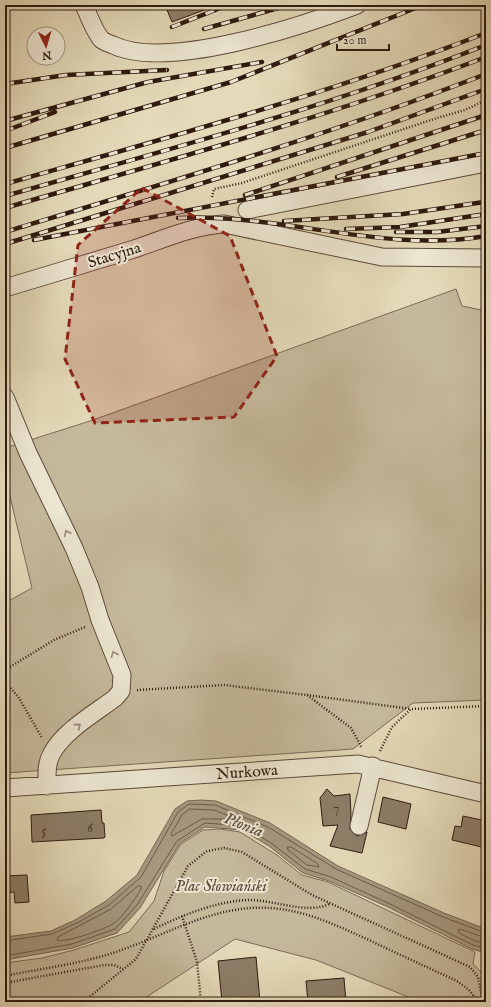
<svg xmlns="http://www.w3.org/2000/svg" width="491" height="1007" viewBox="0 0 491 1007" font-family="'IM FELL English',serif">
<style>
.green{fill:#c5b99c;stroke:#7a6a56}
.water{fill:#a69980;stroke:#766653}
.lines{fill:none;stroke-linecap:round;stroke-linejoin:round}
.shore{stroke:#6a5a48;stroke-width:1}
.building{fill:#8d7e68;stroke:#2f1a10}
.minor-casing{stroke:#5c4a3a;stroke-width:19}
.path{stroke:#2f1a10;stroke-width:2.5;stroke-dasharray:1 2;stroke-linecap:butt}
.minor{stroke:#ede7d2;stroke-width:17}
.rail-casing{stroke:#2f1a10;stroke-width:4.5}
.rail{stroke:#ede7d2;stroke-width:3;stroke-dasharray:9;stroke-linecap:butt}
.oneway{stroke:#988b7b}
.marked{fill:#8f2418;fill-opacity:0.2;stroke:#8f2418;stroke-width:3;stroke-dasharray:8 5;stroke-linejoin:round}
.labels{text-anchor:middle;stroke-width:4;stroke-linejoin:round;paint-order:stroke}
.number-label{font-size:14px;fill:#463326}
.street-label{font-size:16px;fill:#2f1a10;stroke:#ede7d2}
.park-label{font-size:16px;font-style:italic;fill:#5c4a3a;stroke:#ede7d2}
.water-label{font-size:17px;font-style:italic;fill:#594637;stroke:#ede7d2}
</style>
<rect width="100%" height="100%" fill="#e4dab9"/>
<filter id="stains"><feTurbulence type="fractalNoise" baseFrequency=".005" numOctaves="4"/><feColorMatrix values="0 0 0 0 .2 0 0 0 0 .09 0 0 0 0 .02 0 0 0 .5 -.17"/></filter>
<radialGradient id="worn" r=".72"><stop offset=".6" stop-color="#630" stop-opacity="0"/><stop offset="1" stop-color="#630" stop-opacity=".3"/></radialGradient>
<path class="green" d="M456 289 462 306 486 311V700L413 703 353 749 5 773V603L32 588 5 476V448L93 420Z
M220 829 240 832 277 855 302 875 328 882 475 952 473 964C488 977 486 983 486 1002H421L316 960 235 939 139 1002H5V963L42 958 74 950 129 932 154 901 164 871 181 844 203 830Z"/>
<path class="water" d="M201 800 216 801 270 823 338 866 444 913 486 929V953L472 949 388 907 329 881 303 873 269 846 242 830 205 827 180 843 140 908 117 933 73 948 5 960V937L51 931 75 920 106 901 137 875 175 809 187 801Z"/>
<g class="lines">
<path class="shore" d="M190 809 214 810 227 815 228 817 226 819H202L172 836 171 834 182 815Z
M288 847H291L318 864 319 867 307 865 288 850Z
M138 886H141V889C135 899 122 919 111 925 102 930 66 943 57 940L58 937 111 909Z
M486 938 460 929 458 930 459 933 475 941 486 943
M5 941 52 934 77 923 109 905 141 877 178 812 189 804 215 805 268 827 336 869 443 917 486 933
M5 956 72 944 115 929 137 905 177 841 205 823 243 826 271 843 305 869 331 877 390 904 473 945 486 948"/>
</g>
<path class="building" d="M165 5H214L215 6 172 22Z
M327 789 334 796 350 794 351 815 350 829 357 836 367 832 362 853 330 846 338 825 323 826 320 798Z
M383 797 411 804 406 829 378 822Z
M101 810 102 823H104L105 837 104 838 32 842 31 815Z
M463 816 486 821V848L452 840 455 826 461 827Z
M27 875 29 902 15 903 14 892 5 893V876Z
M256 957 260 1002H222L218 961Z
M344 978 346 1002H308L306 981Z"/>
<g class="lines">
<g class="minor-casing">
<path id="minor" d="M84 5C88 14 95 33 102 40 105 42 110 44 113 45 167 71 302 26 357 5
M247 210 486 163
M5 288C47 275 89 263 131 250 162 240 191 226 224 224L382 257 486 258
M5 397 28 453 74 548 90 587 100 620 122 675 121 691 115 698C95 713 62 732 51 755 46 764 47 776 47 786
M5 788 358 764 486 794
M359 826 373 766"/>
</g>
<path class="path" d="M212 197 214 189 242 183 437 118 465 110 486 100
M5 670 54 640 85 627
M5 681 19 698 42 738
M137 690 224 685 307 695 351 728 362 748
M307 695 411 709
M380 751 392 727 411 709 486 706
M182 916 197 962 201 1002
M154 929C183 915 214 902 247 900 272 899 307 915 329 904
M5 976C38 969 73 965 106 955 164 938 217 900 280 909 311 913 340 927 369 940 398 954 427 967 457 981L469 990 479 1002
M5 983 104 965H114L123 969
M83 1002 136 959 188 866 207 851 224 848 242 852 312 895 470 967 478 977 483 1002"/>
<use href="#minor" class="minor"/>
<g class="rail-casing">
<path id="rail" d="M172 27 228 5
M204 29 289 5
M5 84 66 75 167 70
M5 121 148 82 262 62
M5 131 55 112
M5 148 231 82 423 5
M337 177 486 130
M5 184C166 138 329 94 486 33
M245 195 486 115
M5 196C166 150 329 107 486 45
M5 208C166 161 329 117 486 57
M178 218C282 213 383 254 486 236
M284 221 403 214 484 202
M346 229 400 227 486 214
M5 232C166 183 329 135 486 74
M396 232H437L486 226
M34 240 486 153
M5 244 368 132 486 89"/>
</g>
<use href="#rail" class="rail"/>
</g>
<defs><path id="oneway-chevron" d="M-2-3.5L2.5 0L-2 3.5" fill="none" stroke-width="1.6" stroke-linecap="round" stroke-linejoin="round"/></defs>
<g class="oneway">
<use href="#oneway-chevron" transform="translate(67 533) rotate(-116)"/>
<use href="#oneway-chevron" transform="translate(114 654) rotate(-112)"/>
<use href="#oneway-chevron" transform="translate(78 726) rotate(-40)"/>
</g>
<path class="marked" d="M142 188 230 236 277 356 234 417 95 423 65 359 78 245Z"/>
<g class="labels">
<g class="number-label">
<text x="336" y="812">7</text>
<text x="90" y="832">6</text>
<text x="44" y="835">5</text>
</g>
<g class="street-label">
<text transform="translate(114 254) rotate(-17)" y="6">Stacyjna</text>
<text transform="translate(247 771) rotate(-4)" y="6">Nurkowa</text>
</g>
<g class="park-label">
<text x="221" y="891">Plac Słowiański</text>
</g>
<g class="water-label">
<text transform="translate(244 824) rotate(22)" y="6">Płonia</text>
</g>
</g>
<rect width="491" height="1007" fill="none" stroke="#e4dab9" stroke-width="20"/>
<rect x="6" y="6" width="479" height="995" fill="none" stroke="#2f1a10" stroke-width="2"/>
<rect x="10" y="10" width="471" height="987" fill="none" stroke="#2f1a10"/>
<g transform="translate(46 46) rotate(175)"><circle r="19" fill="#ede7d2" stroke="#a19584"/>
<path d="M0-3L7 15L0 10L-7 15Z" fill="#8f2418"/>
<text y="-6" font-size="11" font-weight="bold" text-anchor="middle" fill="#2f1a10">N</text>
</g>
<path d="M337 44v6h52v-6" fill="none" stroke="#2f1a10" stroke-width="2"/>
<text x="343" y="44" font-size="12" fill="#2f1a10" stroke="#ede7d2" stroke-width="3" paint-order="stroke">20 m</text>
<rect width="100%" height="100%" filter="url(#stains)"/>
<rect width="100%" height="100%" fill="url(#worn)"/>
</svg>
